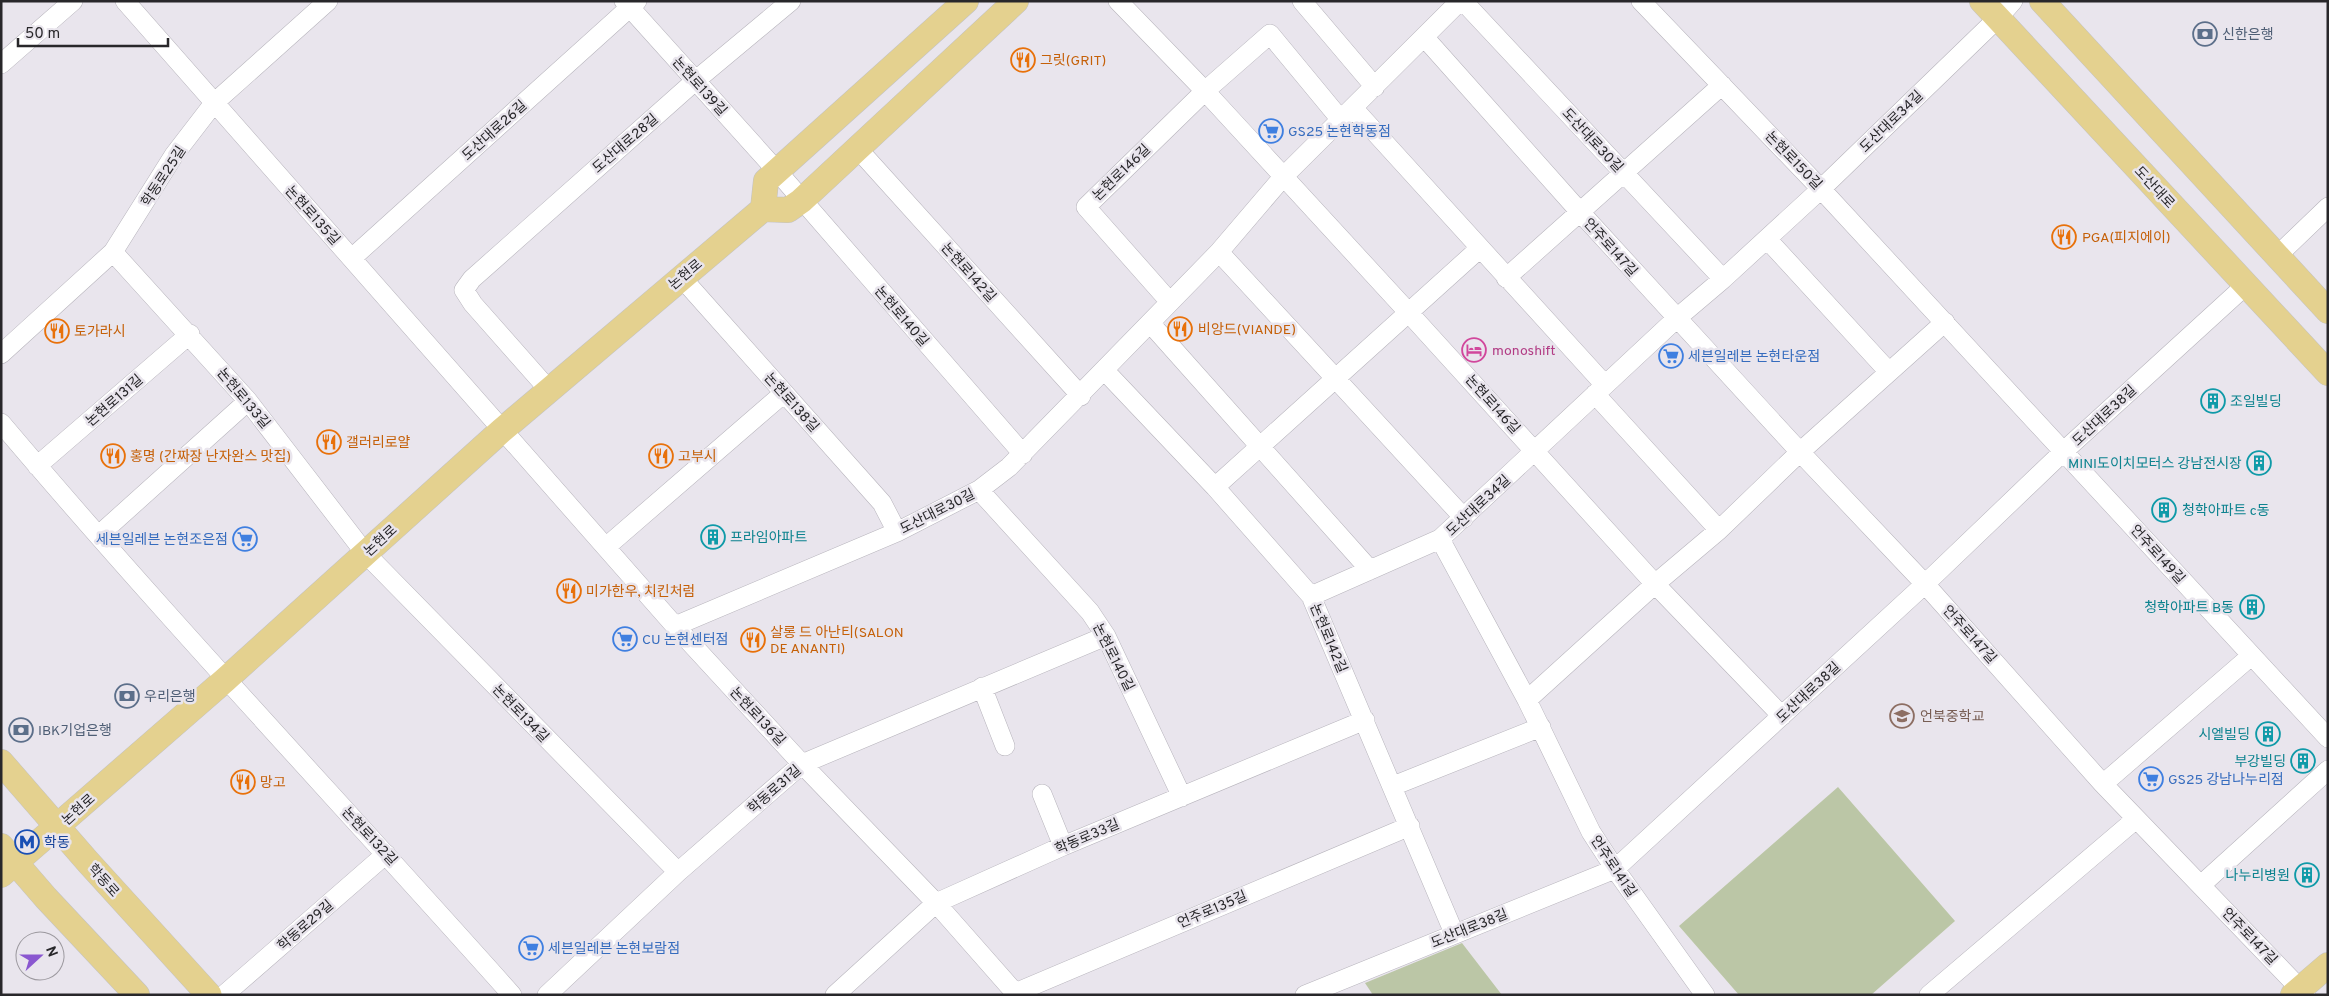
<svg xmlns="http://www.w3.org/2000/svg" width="2329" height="996" viewBox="0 0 2329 996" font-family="Overpass,'Noto Sans KR',sans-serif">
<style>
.green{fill:#bbc6a6}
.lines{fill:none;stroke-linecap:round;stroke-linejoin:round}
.minor-casing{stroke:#b7b4bc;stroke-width:20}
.major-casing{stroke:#c3c3c3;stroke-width:26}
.minor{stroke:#fff;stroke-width:19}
.major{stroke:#e4d18f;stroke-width:25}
.labels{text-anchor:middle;stroke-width:5;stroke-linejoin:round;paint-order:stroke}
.service-label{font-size:14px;fill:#4e5e75;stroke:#e9e5ed;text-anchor:start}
.food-label{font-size:14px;fill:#c56008;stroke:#e9e5ed;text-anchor:start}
.street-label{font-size:14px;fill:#28272a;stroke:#e9e5ed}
.shop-label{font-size:14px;fill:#366cbe;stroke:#e9e5ed;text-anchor:start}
.hotel-label{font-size:14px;fill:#b23c85;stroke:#e9e5ed;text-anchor:start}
.culture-label{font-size:14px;fill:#0d838f;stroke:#e9e5ed;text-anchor:end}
.education-label{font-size:14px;fill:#785e54;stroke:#e9e5ed;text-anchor:start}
.transit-label{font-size:14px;fill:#164399;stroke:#e9e5ed;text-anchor:start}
</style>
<rect width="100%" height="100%" fill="#e9e5ed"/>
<path class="green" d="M1838 787 1955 921 1871 995H1739L1679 926Z
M1462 943 1502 995H1373L1365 983Z"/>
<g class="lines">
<g class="minor-casing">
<path id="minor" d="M125 1 675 626 802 764 936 903 1017 995
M624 1 777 171 1023 454
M1118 1 1205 91 1409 313 1655 584 1782 716
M1302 1 1375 87
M1463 1 1723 279
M1641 1 1821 189 2328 738
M1425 38 1580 212 1800 452 1925 584 2103 784 2306 995
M1 64 73 1
M1353 108 1605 385
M857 148 1081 396
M1767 239 1889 372
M113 252 248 401 365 553 678 872
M1219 252 1464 518
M2277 256 2328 207
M352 258 637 1
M681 277 882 503 897 532
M1506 278 1722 85
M1170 302 1086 207 1205 91 1270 34 1341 120
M1150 323 1370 570
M1 354 113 252 174 155 214 103 328 1
M1105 371 1215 487 1311 596 1454 933
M549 390 473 304 464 290 472 279 695 81 791 1
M1595 394 1719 530
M1 423C166 618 342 804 512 995
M37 466 190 334
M1215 487 1479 249
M979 490 1090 612 1106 636 1182 797
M99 535 248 401
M1440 539 1527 700 1591 832 1615 869 1705 995
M606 547 784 393
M1311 596 1440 539 1677 318 1723 279 1821 189 1998 18 2013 1
M675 626 897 532 979 490 1009 467 1219 252 1283 177 1460 1
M982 687 1005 746
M1527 700 1655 584 1719 530 1800 452 1945 322
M2103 784 2251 656
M1393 786 1541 727
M1042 794 1063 846
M2201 885 2328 770
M1015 993 1410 826
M224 995 386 854
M547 995 678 872 802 764 1106 636
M835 995 936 903 1063 846 1365 720
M1305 995 1615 869 1925 584 2064 451 2246 285
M1929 995 2136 819"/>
</g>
<g class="major-casing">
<path id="major" d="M1982 1 2328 373
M2042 1 2328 311
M763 209 766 181 966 1
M1 762 88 862 209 995
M1 846 46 898 137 995
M1 875 225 680 501 431 763 209 788 210 801 201 1016 1
M2293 995 2328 965"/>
</g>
<use href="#minor" class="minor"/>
<use href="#major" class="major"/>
</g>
<defs>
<g id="bank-ring" transform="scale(1.25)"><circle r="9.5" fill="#e9e5ed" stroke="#5c6f8a" stroke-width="1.5"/><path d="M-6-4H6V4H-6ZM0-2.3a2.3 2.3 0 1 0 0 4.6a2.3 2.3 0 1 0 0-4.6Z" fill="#5c6f8a"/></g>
<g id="restaurant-ring" transform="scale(1.25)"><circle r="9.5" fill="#e9e5ed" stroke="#e8710a" stroke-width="1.5"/><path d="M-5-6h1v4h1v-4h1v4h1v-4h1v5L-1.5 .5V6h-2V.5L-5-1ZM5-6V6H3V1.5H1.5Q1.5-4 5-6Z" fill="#e8710a"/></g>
<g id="supermarket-ring" transform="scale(1.25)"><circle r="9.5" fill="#e9e5ed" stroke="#3f7fe0" stroke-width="1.5"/><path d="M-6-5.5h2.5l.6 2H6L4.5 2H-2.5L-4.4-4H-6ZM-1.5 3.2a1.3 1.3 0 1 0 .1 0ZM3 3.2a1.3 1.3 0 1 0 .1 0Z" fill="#3f7fe0"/></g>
<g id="hotel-ring" transform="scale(1.25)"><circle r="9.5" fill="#e9e5ed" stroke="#d1479c" stroke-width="1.5"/><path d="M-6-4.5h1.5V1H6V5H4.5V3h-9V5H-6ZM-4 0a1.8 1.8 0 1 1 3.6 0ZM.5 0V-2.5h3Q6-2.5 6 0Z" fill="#d1479c"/></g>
<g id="building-ring" transform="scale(1.25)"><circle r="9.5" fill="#e9e5ed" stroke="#0f9aa8" stroke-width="1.5"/><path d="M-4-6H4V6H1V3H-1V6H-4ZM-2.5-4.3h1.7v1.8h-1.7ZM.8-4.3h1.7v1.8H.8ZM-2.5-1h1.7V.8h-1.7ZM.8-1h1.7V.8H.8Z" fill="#0f9aa8"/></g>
<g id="school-ring" transform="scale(1.25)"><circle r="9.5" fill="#e9e5ed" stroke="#8d6e63" stroke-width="1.5"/><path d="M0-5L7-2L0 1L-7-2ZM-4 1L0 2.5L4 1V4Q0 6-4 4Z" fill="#8d6e63"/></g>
<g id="metro-ring" transform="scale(1.25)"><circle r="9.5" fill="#e9e5ed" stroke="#1a4fb4" stroke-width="1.5"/><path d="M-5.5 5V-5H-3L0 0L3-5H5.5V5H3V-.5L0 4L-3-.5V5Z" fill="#1a4fb4"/></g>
</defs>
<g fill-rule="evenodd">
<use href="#bank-ring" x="2205" y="34"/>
<use href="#restaurant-ring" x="1023" y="60"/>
<use href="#supermarket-ring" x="1271" y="131"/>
<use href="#restaurant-ring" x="2064" y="237"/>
<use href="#restaurant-ring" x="1180" y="329"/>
<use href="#restaurant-ring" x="57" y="331"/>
<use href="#hotel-ring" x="1474" y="350"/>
<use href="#supermarket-ring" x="1671" y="356"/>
<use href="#building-ring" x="2213" y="401"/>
<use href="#restaurant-ring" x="329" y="442"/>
<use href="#restaurant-ring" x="113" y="456"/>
<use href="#restaurant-ring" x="661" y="456"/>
<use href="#building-ring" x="2259" y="463"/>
<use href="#building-ring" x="2164" y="510"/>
<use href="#building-ring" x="713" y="537"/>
<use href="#supermarket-ring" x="245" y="539"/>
<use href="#restaurant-ring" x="569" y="591"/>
<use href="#building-ring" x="2252" y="607"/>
<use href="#supermarket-ring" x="625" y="639"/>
<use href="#restaurant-ring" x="753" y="640"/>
<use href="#bank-ring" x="127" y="696"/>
<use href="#school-ring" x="1902" y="716"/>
<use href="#bank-ring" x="21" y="730"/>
<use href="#building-ring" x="2268" y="734"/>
<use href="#building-ring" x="2303" y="761"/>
<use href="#supermarket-ring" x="2151" y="779"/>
<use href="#restaurant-ring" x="243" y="782"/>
<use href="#metro-ring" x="27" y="842"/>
<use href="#building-ring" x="2307" y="875"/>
<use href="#supermarket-ring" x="531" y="948"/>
</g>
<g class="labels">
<g class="service-label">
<text x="2222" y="39">신한은행</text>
<text x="144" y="701">우리은행</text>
<text x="38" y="735">IBK기업은행</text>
</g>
<g class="food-label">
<text x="1040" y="65">그릿(GRIT)</text>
<text x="2082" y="242">PGA(피지에이)</text>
<text x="1198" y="334">비앙드(VIANDE)</text>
<text x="74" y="336">토가라시</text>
<text x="346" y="447">갤러리로얄</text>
<text x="130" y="461">홍명 (간짜장 난자완스 맛집)</text>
<text x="678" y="461">고부시</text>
<text x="586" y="596">미가한우, 치킨처럼</text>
<text x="770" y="637">살롱 드 아난티(SALON<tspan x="770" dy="16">DE ANANTI)</tspan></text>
<text x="260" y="787">망고</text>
</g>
<g class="street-label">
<text transform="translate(700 86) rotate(48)" y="5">논현로139길</text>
<text transform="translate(1891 121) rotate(-44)" y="5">도산대로34길</text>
<text transform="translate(494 130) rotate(-42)" y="5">도산대로26길</text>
<text transform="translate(1593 140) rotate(47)" y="5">도산대로30길</text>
<text transform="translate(625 143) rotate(-41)" y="5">도산대로28길</text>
<text transform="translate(1794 160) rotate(46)" y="5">논현로150길</text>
<text transform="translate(1121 172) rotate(-44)" y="5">논현로146길</text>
<text transform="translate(163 176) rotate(-57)" y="5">학동로25길</text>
<text transform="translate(2155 187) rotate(47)" y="5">도산대로</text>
<text transform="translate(313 215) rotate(48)" y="5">논현로135길</text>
<text transform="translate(1611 247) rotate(48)" y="5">언주로147길</text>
<text transform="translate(969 272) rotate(48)" y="5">논현로142길</text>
<text transform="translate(685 274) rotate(-40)" y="5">논현로</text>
<text transform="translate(902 316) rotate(49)" y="5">논현로140길</text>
<text transform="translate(244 398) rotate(50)" y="5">논현로133길</text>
<text transform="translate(114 400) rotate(-41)" y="5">논현로131길</text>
<text transform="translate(792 402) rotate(48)" y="5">논현로138길</text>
<text transform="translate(1493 404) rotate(48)" y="5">논현로146길</text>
<text transform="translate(2104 415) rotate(-43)" y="5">도산대로38길</text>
<text transform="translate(1478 505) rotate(-43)" y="5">도산대로34길</text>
<text transform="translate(937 511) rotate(-27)" y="5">도산대로30길</text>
<text transform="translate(380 540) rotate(-42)" y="5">논현로</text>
<text transform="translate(2158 554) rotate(48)" y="5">언주로149길</text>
<text transform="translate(1970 634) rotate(48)" y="5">언주로147길</text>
<text transform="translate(1329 638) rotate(67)" y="5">논현로142길</text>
<text transform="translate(1114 657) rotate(63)" y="5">논현로140길</text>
<text transform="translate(1808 692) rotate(-43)" y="5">도산대로38길</text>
<text transform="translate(521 713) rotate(46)" y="5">논현로134길</text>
<text transform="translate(758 716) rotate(47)" y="5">논현로136길</text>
<text transform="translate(774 789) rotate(-41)" y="5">학동로31길</text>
<text transform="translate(78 809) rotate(-42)" y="5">논현로</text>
<text transform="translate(370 836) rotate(47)" y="5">논현로132길</text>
<text transform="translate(1087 836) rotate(-23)" y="5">학동로33길</text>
<text transform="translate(1614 866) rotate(56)" y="5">언주로141길</text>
<text transform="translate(104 880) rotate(48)" y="5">학동로</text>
<text transform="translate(1212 909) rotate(-23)" y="5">언주로135길</text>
<text transform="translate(305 925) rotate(-41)" y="5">학동로29길</text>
<text transform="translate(1469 928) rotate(-22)" y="5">도산대로38길</text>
<text transform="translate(2250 936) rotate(46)" y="5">언주로147길</text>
</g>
<g class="shop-label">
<text x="1288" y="136">GS25 논현학동점</text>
<text x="1688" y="361">세븐일레븐 논현타운점</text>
<text x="228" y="544" text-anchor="end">세븐일레븐 논현조은점</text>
<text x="642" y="644">CU 논현센터점</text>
<text x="2168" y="784">GS25 강남나누리점</text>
<text x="548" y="953">세븐일레븐 논현보람점</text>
</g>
<g class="hotel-label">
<text x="1492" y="355">monoshift</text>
</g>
<g class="culture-label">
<text x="2230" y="406" text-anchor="start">조일빌딩</text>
<text x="2242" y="468">MINI도이치모터스 강남전시장</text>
<text x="2182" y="515" text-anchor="start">청학아파트 c동</text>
<text x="730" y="542" text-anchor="start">프라임아파트</text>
<text x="2234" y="612">청학아파트 B동</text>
<text x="2250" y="739">시엘빌딩</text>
<text x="2286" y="766">부강빌딩</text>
<text x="2290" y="880">나누리병원</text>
</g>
<g class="education-label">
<text x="1920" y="721">언북중학교</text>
</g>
<g class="transit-label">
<text x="44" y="847">학동</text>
</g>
</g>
<rect width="2329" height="996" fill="none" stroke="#28272a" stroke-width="5"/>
<g transform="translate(40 956) rotate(69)"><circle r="24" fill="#e9e5ed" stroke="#9c999f"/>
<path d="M0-4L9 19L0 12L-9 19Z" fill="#8a57d0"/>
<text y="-8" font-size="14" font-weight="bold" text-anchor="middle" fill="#28272a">N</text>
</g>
<path d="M18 38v8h150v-8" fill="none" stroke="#28272a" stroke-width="2.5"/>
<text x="25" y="38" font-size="15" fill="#28272a" stroke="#e9e5ed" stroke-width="4" paint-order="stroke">50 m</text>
</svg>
